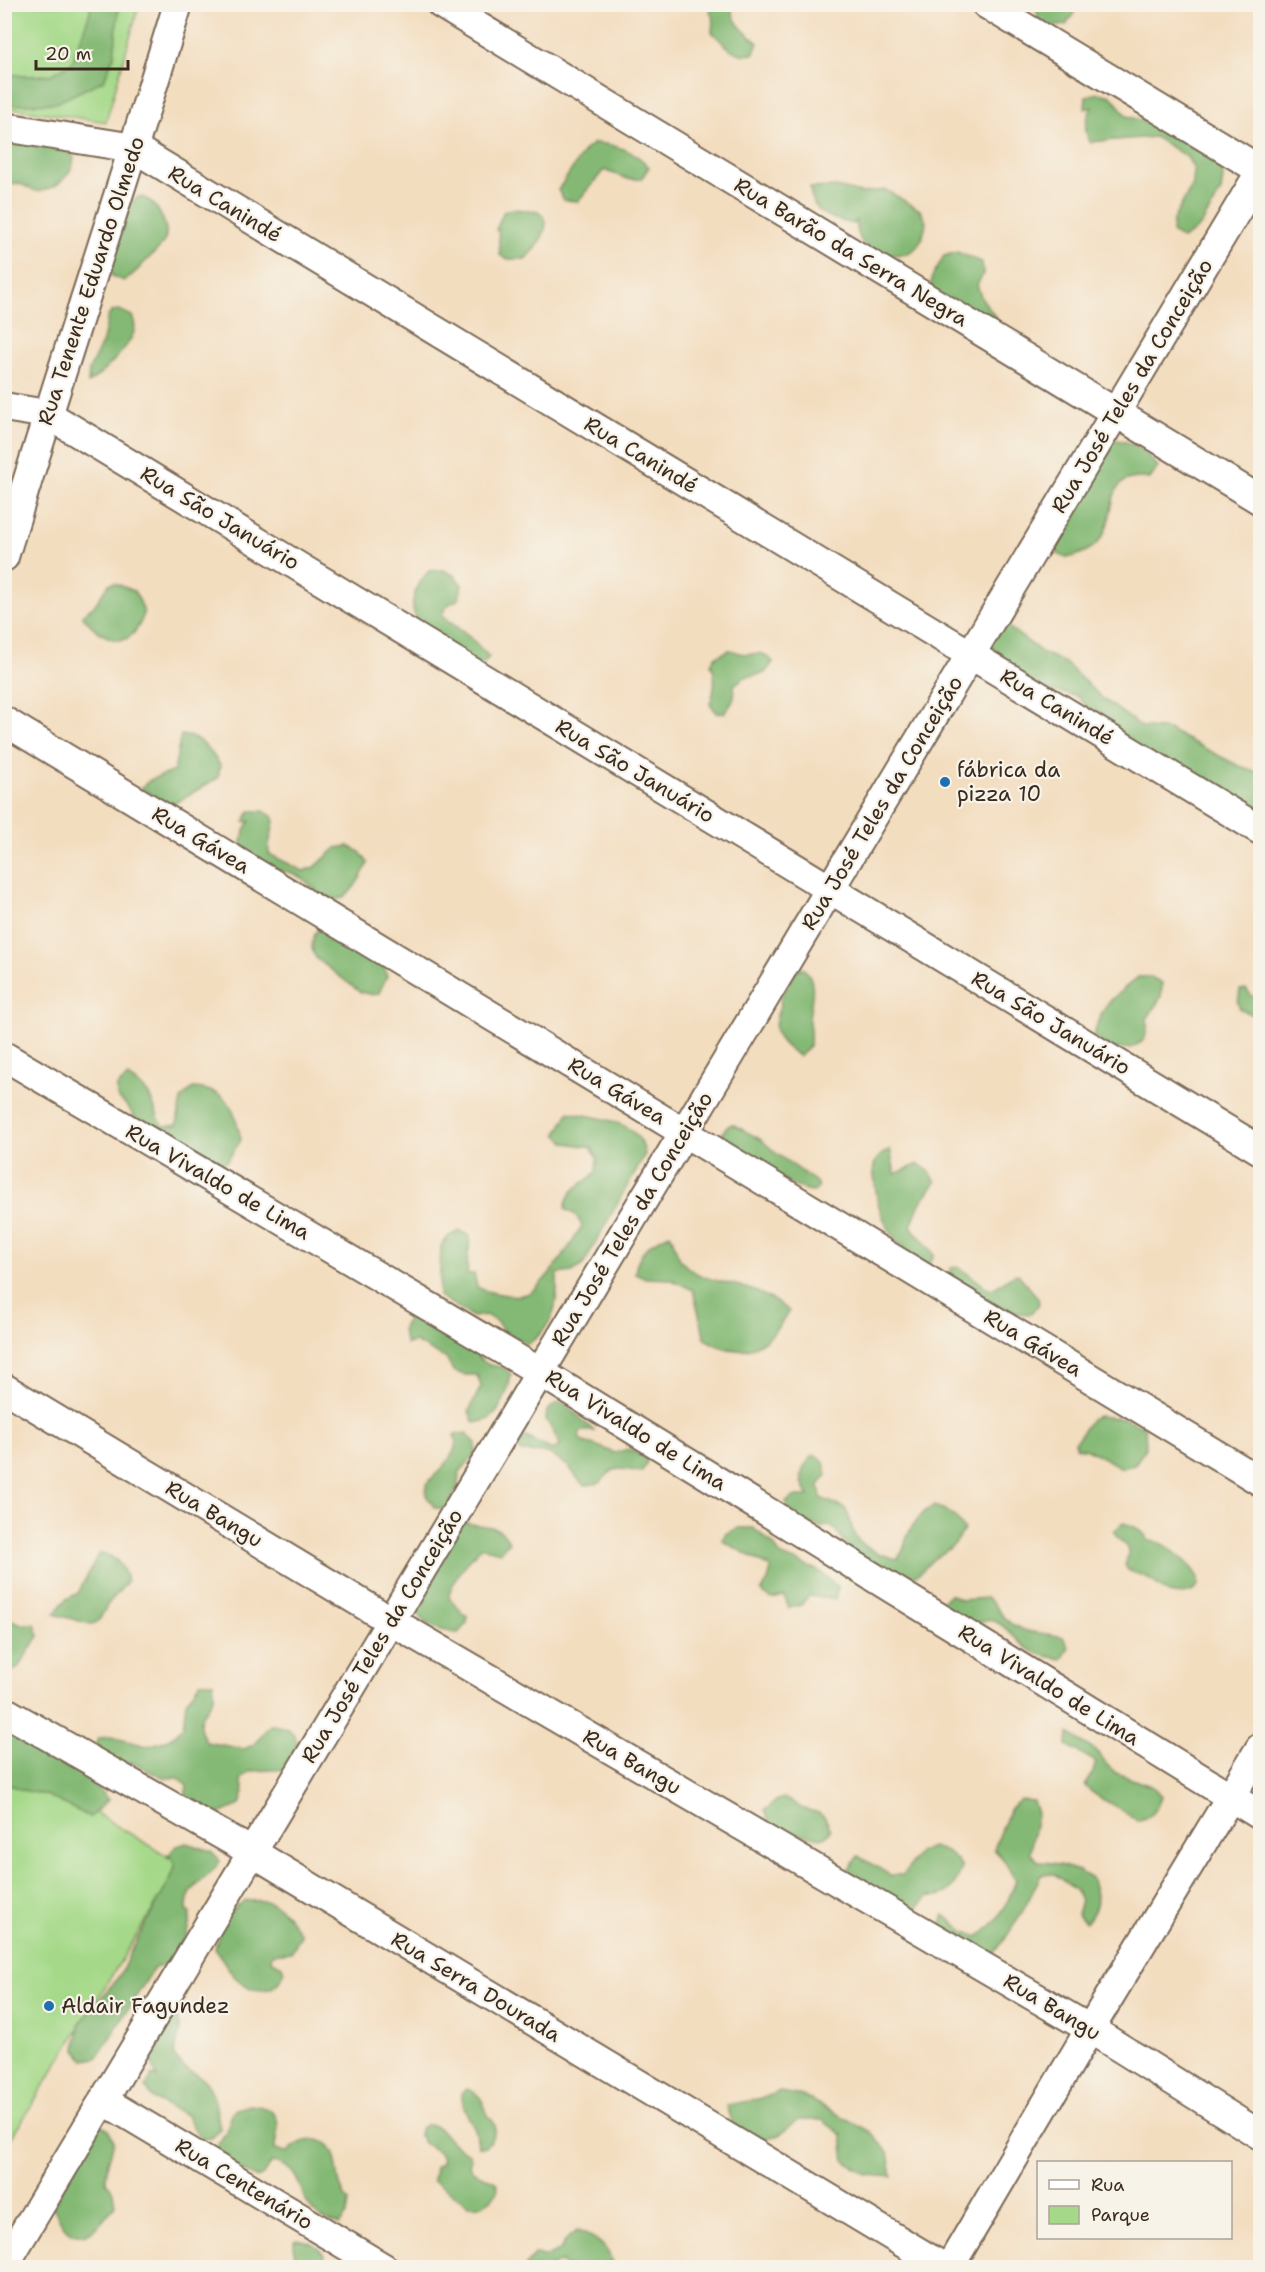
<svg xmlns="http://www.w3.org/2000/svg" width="1265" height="2272" viewBox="0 0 1265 2272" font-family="'Shantell Sans',sans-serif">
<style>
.green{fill:#a5d989;stroke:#708254;stroke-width:1.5}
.forest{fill:#84b975;stroke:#60724a;stroke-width:1.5}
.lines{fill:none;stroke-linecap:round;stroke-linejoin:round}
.minor-casing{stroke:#7b6956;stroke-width:32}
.minor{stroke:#fff;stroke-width:28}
.poi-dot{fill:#1f6fb2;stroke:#f7f3e8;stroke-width:2}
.labels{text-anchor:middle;stroke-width:4.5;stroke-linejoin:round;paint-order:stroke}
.street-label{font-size:21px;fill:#3b2a1e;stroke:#f7f3e8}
.poi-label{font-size:21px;fill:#3b2a1e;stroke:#f7f3e8;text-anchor:start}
</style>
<rect width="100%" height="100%" fill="#f7f3e8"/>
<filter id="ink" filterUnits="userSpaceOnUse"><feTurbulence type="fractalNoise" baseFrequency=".0167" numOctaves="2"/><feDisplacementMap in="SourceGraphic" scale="12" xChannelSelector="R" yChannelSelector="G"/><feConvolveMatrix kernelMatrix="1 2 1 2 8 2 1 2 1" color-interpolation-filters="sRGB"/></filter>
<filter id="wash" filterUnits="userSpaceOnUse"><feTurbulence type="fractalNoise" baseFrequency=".008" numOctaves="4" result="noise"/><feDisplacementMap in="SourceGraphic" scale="24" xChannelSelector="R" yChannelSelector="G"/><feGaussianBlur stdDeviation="1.35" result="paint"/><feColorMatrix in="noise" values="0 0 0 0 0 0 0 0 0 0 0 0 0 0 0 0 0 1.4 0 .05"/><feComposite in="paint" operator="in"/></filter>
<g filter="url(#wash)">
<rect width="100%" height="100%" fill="#f3ddbf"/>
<path class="green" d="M4 5H139L106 122 5 107Z
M5 1759 181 1864 5 2148Z"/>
<path class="forest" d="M91 5H119L114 56 104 80 56 103 5 105V73L23 76 50 75 72 63 89 15Z
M708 5H731C733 24 744 31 758 43L753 54C734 57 725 45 712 32L713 19Z
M1036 5H1076L1074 13 1066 25 1048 27 1038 19Z
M1099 93 1111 96 1127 116 1153 124 1212 156 1221 165 1223 177 1221 191 1201 225 1192 233 1182 239 1172 232 1173 220 1193 184 1194 169 1187 157 1155 137 1090 142C1083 129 1085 121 1092 107L1085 109 1086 96Z
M27 142 58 144 74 157C73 176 54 191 36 191L18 183 5 186V148Z
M594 143C615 144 635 151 649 167L641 179H628L604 170 578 201 564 200 558 190 585 150Z
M836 187 861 193 886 190 920 210 926 222C921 258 905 256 873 254 862 244 857 237 856 221L854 224C829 218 813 216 810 188Z
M138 197C148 197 154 203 159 212 173 235 165 244 148 259 140 267 134 275 124 281L112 276 109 260 128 206Z
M511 209C519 210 533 209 540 213 556 224 534 251 525 259H506L500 255 498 229 496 230 504 211Z
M957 252 982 262 983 274 977 285 981 297 996 318 972 317 930 290 932 277 944 256Z
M119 310 132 316C135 322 136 328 133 334 128 348 100 376 88 383L89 370 103 341 108 316 113 311Z
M1116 440C1137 442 1145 452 1158 467L1150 479C1102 471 1119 511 1102 537 1097 546 1089 550 1080 554 1068 560 1061 557 1051 549L1048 537 1104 444Z
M443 570 454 575 462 585 459 599 448 605 441 615 472 639 489 657 480 667C443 644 384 621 429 571Z
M115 583 134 591C144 609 148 612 136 630 121 653 94 631 82 615L94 606 109 584Z
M1003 623 1043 653 1065 663 1101 697 1142 727 1169 730 1237 765 1260 773V825L1111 732 1077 696 1026 686 987 652Z
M729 650C734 650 739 654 744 654 759 656 760 648 773 662L765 673 745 677 734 685C736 698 733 703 724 713H717L710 704C715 690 717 677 711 664L715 657Z
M181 735C202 737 209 749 220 765L218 778 170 806 141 788 150 780 174 771Z
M250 811H264L274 818C274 832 267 840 269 854L303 871 315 867 336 848 349 846 360 852 368 863C360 879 346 910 323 896 313 890 306 878 294 874 275 866 252 874 243 851 239 840 245 830 250 821L244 822Z
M324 927 383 964 387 976 379 993 373 995 360 992 317 959C309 949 312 938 318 929Z
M803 968C820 982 809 1004 809 1022 810 1030 812 1039 809 1046 807 1051 803 1053 799 1056 776 1042 769 1030 781 1005L780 999 797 970Z
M1138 977H1151L1162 983 1161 997 1147 1019V1032L1142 1042 1130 1048 1115 1049 1094 1039C1097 1007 1115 996 1138 977Z
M1246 989 1260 1005V1018L1240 1009 1238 1003 1240 990Z
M128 1077C134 1082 144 1087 148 1094 156 1105 153 1114 164 1126L177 1125 181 1099 193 1088C229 1090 235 1109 241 1140L227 1161 217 1166 192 1158 176 1138 152 1133 141 1127 127 1106 117 1097V1086Z
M569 1112C599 1119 639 1119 645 1154L583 1265 572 1272 557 1274C558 1304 555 1326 528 1344L505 1333 497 1322 486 1315 473 1317 439 1296 441 1246 449 1236 460 1231 470 1236C470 1250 465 1260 468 1274H474L477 1287C488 1293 514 1298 527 1294 543 1288 573 1242 582 1226L576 1215 565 1209C568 1187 581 1187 596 1172L597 1159 591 1147 566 1143 557 1134Z
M732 1124 760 1139 776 1153 816 1182 819 1187 814 1192 794 1186 726 1144C720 1135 722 1129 732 1124Z
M890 1149 895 1174 919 1164 929 1171 936 1182 920 1203 911 1226C918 1237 927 1243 934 1255L929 1265C898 1255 877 1216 875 1184 874 1174 871 1166 878 1158 881 1154 886 1152 890 1149Z
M670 1234C676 1243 675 1255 683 1263 699 1280 722 1281 743 1287 760 1292 775 1300 789 1311 769 1345 744 1363 705 1339L693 1290 670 1279 646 1278 635 1273C639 1249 648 1244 670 1234Z
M957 1266 989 1289C1001 1288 1006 1275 1018 1274L1038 1298 1039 1304 1031 1314 992 1312 951 1277V1268Z
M407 1319C423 1320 430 1324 440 1336L452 1332 473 1346 479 1358 489 1365 502 1367 511 1374C509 1388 502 1411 489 1419 485 1421 478 1422 474 1423L469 1411 481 1386 477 1375H464L453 1371 447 1359 415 1342 406 1344 402 1330Z
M557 1403H564L594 1431H581L579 1437 583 1442 595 1445 615 1453 628 1449 647 1459 646 1465 641 1472C619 1468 614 1465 600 1483L586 1485 581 1483 569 1467 548 1453 521 1452 517 1446 526 1437 550 1449H556L560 1444 546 1419 547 1411Z
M1098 1416 1126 1419 1145 1427 1146 1448 1134 1465 1122 1468 1089 1450 1077 1448 1075 1442 1091 1419Z
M466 1433 476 1443 475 1454 459 1473 458 1485 447 1509 435 1508 427 1497 426 1484C441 1469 450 1463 457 1443L454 1435Z
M814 1455 824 1462 827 1475 819 1485 821 1498 845 1508C849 1515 851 1523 853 1531 859 1547 881 1555 897 1559 904 1551 904 1547 907 1537 912 1524 921 1513 933 1506 949 1510 956 1516 964 1530 954 1548 951 1547 935 1558 929 1562 924 1570 918 1574 901 1585 859 1561 848 1547 842 1538 840 1534 831 1526L819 1527 789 1516 786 1502 796 1496H809C798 1480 799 1468 814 1455Z
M462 1521C477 1529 500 1520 509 1542L500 1552 481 1547C471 1557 449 1583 449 1598L467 1617V1623L458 1633C446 1632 423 1627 418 1613 417 1609 418 1603 417 1598Z
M1123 1523C1134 1526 1144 1530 1148 1541 1149 1541 1156 1541 1157 1542 1168 1545 1196 1568 1198 1580 1201 1594 1179 1596 1169 1593 1161 1589 1154 1581 1146 1577 1140 1574 1134 1573 1128 1570L1125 1565C1134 1542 1120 1547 1114 1531Z
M738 1528H753L774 1545 780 1555 819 1571 838 1587 835 1599 809 1596 801 1605 789 1608 784 1596 772 1599 761 1592 768 1581 771 1568 723 1541 725 1534Z
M99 1553C115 1554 125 1567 127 1582L108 1604 98 1622 91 1624 54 1614 66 1599 78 1593Z
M950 1594 961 1600 987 1598C998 1606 1001 1618 1013 1625 1029 1635 1046 1632 1063 1637L1069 1648 1062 1659C1051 1657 1040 1656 1030 1650 1008 1636 1002 1610 971 1625L941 1603Z
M5 1617 21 1624H35L39 1636 17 1669 5 1674Z
M200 1682H213C213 1687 215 1692 213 1697 205 1717 192 1717 206 1742L244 1749 255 1744 270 1725C300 1726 302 1746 292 1769L251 1771 241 1779 244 1792 240 1805 215 1816 185 1798 187 1786 178 1778C153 1779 151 1769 131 1762L118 1768 95 1750 99 1738 111 1737 147 1746 165 1741 175 1735 183 1726 186 1702Z
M5 1733 71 1768 92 1781 108 1800 90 1817 46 1795 22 1790 5 1782Z
M1068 1733 1100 1754 1107 1765 1116 1773 1153 1787 1161 1796C1157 1811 1152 1817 1137 1821 1121 1806 1100 1802 1085 1786L1092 1775 1096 1762 1067 1745Z
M784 1798 790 1800 801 1808 819 1813 825 1818 831 1830C822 1843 817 1836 804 1835 799 1834 794 1838 789 1838 785 1838 779 1835 774 1834L768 1823 765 1809H767L777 1800Z
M1020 1800 1033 1801 1037 1814 1030 1852 1039 1862 1053 1863 1079 1871 1091 1878C1098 1899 1101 1904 1086 1923L1077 1914 1081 1900 1075 1890 1054 1874 1041 1875 1024 1909 1003 1942 988 1960 940 1928 944 1915 964 1931 977 1937C997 1926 1009 1901 1016 1880L1003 1859 994 1849 1010 1809Z
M186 1843 211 1851 220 1861C208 1882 186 1883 187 1911L191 1913C190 1929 181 1953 168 1963 165 1966 159 1967 154 1968L97 2058 84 2060 76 2050 79 2025 120 1975 131 1951 170 1880 175 1867 171 1856 167 1858 175 1847Z
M932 1847C946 1851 954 1855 962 1868 954 1886 950 1898 929 1896L912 1913 860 1892 848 1871 858 1856 890 1875H903L919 1852Z
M245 1901C251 1901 259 1900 265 1901 281 1904 293 1922 301 1935L291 1952 272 1954 271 1960 282 1966 284 1972C275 1997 251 1993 235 1977 228 1970 222 1957 215 1949 220 1927 224 1912 245 1901Z
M175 2007 180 2032 174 2055C186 2075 189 2067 203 2079 215 2089 217 2114 220 2129L212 2138 200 2139 187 2116 153 2099 146 2087 152 2075 157 2078 146 2045Z
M466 2089C481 2093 483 2102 487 2113 490 2119 497 2123 495 2131 494 2136 488 2143 485 2147H478L476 2132 464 2108 461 2093Z
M779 2092 804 2096 871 2132 888 2152 892 2177 867 2175 845 2161 842 2135 822 2120H798L779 2135 754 2141 733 2125 727 2105 754 2100Z
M250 2105C263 2106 278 2110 278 2126 278 2132 275 2141 275 2150L288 2152C296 2144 304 2139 317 2140 341 2143 334 2173 342 2190 343 2195 347 2199 349 2202L347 2215 339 2225C333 2222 323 2220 318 2216 295 2197 306 2167 271 2162L263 2175 257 2178 219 2158 218 2144 225 2134 232 2114 236 2109Z
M96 2124 108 2129 114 2141 107 2166 106 2181 113 2192 115 2205C105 2219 84 2249 65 2228 60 2223 57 2213 53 2207Z
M426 2125C442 2124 444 2137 455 2145 459 2148 464 2150 469 2153L471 2159 469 2165 472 2171 496 2182 498 2188C494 2201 482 2207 469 2205L433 2180 435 2167 440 2164 442 2158 439 2152 422 2142 421 2136H419L420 2129Z
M577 2231C594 2236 608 2246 612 2263L609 2267H568L560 2262 552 2267H525L534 2255 547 2256 559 2251 566 2240Z
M298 2239C313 2242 327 2250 326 2267H295L294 2240Z"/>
</g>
<g filter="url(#ink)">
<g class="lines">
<g class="minor-casing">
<path id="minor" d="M441 4 1260 500
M986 4 1260 170
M4 127 134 148 1260 830
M4 407 47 414 1260 1150
M4 557C60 372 122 189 178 4
M4 721 1260 1481
M4 1056 540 1372 1260 1815
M4 1388 391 1621 1090 2029 1260 2135
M4 1711 252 1852 945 2268
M103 2100 384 2268
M4 2266 1260 172
M949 2268 1090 2029 1260 1748"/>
</g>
<use href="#minor" class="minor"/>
</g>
</g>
<g class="poi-dot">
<circle cx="945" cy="782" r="6"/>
<circle cx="49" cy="2006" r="6"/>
</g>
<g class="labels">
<g class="street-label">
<text transform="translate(225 204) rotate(31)" y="7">Rua Canindé</text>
<text transform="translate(851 252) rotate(31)" y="7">Rua Barão da Serra Negra</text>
<text transform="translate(91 281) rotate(-72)" y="7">Rua Tenente Eduardo Olmedo</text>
<text transform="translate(1132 386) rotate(-59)" y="7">Rua José Teles da Conceição</text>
<text transform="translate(641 455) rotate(31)" y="7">Rua Canindé</text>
<text transform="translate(220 518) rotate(31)" y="7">Rua São Januário</text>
<text transform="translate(1057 707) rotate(31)" y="7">Rua Canindé</text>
<text transform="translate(635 771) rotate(31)" y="7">Rua São Januário</text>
<text transform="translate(882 803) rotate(-59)" y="7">Rua José Teles da Conceição</text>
<text transform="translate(201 840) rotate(31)" y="7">Rua Gávea</text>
<text transform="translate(1051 1023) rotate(31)" y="7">Rua São Januário</text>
<text transform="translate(617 1091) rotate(31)" y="7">Rua Gávea</text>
<text transform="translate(218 1182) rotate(30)" y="7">Rua Vivaldo de Lima</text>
<text transform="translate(632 1219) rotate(-59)" y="7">Rua José Teles da Conceição</text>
<text transform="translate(1033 1343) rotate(31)" y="7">Rua Gávea</text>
<text transform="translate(636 1430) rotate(32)" y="7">Rua Vivaldo de Lima</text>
<text transform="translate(214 1514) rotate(31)" y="7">Rua Bangu</text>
<text transform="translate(382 1636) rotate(-59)" y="7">Rua José Teles da Conceição</text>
<text transform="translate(1049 1685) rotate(32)" y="7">Rua Vivaldo de Lima</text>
<text transform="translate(632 1762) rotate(30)" y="7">Rua Bangu</text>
<text transform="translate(476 1987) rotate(31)" y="7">Rua Serra Dourada</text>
<text transform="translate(1052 2007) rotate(31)" y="7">Rua Bangu</text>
<text transform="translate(244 2184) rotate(31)" y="7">Rua Centenário</text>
</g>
<g class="poi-label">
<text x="957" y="777">fábrica da<tspan x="957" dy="24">pizza 10</tspan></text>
<text x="61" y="2013">Aldair Fagundez</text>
</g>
</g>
<rect width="1265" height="2272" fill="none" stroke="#f7f3e8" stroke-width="24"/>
<rect x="1037" y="2161" width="195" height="78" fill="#f7f3e8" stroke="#aca397" stroke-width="1.5"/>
<rect x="1049" y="2180" width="30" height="9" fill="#ffffff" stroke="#aca397" stroke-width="1.5"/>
<text x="1091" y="2191" font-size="18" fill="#3b2a1e">Rua</text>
<rect x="1049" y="2206" width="30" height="18" fill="#a5d989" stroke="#aca397" stroke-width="1.5"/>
<text x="1091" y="2221" font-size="18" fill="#3b2a1e">Parque</text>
<path d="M36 60v9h92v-9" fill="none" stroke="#3b2a1e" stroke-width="3"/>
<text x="45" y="60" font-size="18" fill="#3b2a1e" stroke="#f7f3e8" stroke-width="4.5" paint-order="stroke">20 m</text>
</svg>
